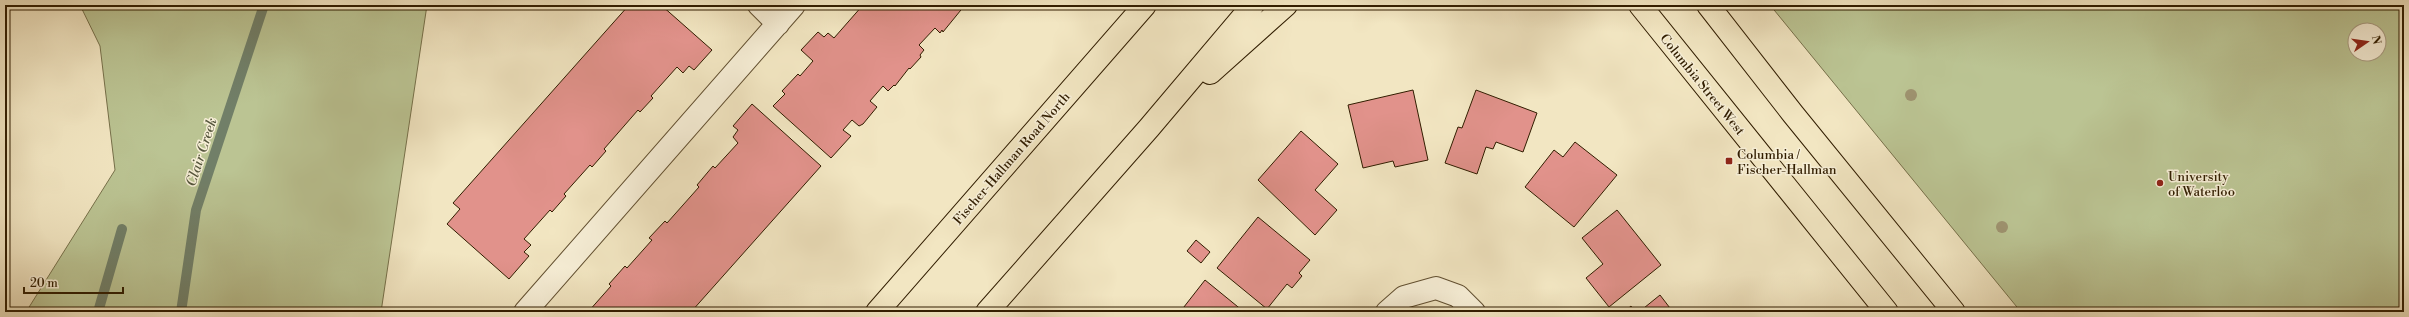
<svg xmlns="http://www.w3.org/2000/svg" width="2409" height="317" viewBox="0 0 2409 317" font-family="'Libre Bodoni',serif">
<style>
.green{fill:#bbc493;stroke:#76704a;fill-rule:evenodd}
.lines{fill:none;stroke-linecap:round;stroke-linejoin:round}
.stream{stroke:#717f68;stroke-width:10}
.building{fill:#e1928b;stroke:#311d00}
.minor-casing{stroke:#614f30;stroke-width:24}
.major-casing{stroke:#311d00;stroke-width:24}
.minor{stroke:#f7efd7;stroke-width:22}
.major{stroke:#f2e6c2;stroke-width:22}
.tree{fill:#9e9370}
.poi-dot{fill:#8f2418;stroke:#f7efd7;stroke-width:1.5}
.labels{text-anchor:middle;stroke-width:3;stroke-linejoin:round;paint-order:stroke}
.street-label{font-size:13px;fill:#311d00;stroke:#f7efd7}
.poi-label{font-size:13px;fill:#311d00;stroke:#f7efd7;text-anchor:start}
.water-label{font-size:14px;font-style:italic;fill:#56563d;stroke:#f7efd7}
</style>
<rect width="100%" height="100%" fill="#f2e6c2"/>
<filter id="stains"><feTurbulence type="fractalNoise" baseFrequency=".005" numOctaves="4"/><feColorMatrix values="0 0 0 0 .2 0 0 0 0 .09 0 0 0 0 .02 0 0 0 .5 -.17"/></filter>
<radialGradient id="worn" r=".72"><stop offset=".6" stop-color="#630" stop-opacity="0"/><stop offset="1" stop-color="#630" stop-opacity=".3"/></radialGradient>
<path class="green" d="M80 5H427L381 312H26L115 170 100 46Z
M1770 5H2404V312H2021ZM2355 30H2379V54H2355Z"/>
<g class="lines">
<path class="stream" d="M98 312 122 229
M181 312 196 210 264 5"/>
</g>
<path class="building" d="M629 5 640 7 661 5 712 50 694 70 689 66 683 73 677 67 651 96 653 98 640 112 638 110 604 149 606 151 592 167 590 165 564 194 566 196 552 212 550 210 524 239 531 245 524 252 529 256 509 279 447 224 460 209 453 203Z
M863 5H965L943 32 942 30 940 33 935 28 919 45 924 50 920 55 921 57 910 69 909 68 895 86 894 85 888 91 883 86 870 101 877 107 863 124 859 126 852 120 843 130 851 136 831 158 773 106 785 94 782 91 798 74 800 76 813 61 801 50 818 32 824 37 828 33 834 38Z
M1413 90 1428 160 1395 167 1393 161 1363 168 1348 105Z
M1476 90 1537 113 1523 152 1496 142 1493 149 1486 147 1477 174 1445 163 1458 127 1462 128Z
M752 104 821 166 691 312H588L611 286 609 284 625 266 627 268 652 240 649 238 665 221 667 223 699 187 697 185 713 166 715 168 738 143 733 137 738 130 733 126Z
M1301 131 1338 164 1315 190 1337 210 1315 235 1258 180Z
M1575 142 1617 175 1574 227 1525 187 1554 150 1563 157Z
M1617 210 1661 265 1609 307 1586 278 1603 264 1582 238Z
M1258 217 1310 260 1299 273 1302 276 1292 288 1287 284 1267 309 1217 268Z
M1196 240 1210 252 1201 263 1187 251Z
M1205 280 1243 311V312H1180Z
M1660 295 1673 312H1639Z
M1631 306 1635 312H1624Z
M581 308 586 312H578Z"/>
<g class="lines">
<g class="minor-casing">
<path id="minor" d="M759 5 778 24
M525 312 794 5
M1387 312 1404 297 1436 288 1458 296 1474 312"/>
</g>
<g class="major-casing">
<path id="major" d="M1640 5 1887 312
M1708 5 1793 114 1954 312
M1210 73 1286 5
M877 312 1145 5
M987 312 1149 128 1253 5"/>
</g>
<use href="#minor" class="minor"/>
<use href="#major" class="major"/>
</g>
<g class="tree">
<circle cx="1911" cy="95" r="6"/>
<circle cx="2002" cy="227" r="6"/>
</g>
<g class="poi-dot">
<rect x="1725" y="157" width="8" height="8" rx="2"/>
<circle cx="2160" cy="183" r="4"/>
</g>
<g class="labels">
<g class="street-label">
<text transform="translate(1703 84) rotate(51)" y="5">Columbia Street West</text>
<text transform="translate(1011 158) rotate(-49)" y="5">Fischer-Hallman Road North</text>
</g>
<g class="poi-label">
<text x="1737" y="159">Columbia /<tspan x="1737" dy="15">Fischer-Hallman</tspan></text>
<text x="2168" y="181">University<tspan x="2168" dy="15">of Waterloo</tspan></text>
</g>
<g class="water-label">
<text transform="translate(201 152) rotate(-72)" y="5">Clair Creek</text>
</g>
</g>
<rect width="2409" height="317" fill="none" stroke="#f2e6c2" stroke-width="20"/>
<rect x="6" y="6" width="2397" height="305" fill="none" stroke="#311d00" stroke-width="2"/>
<rect x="10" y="10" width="2389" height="297" fill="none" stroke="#311d00"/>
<g transform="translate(2367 42) rotate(77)"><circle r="19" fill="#f7efd7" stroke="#a89b81"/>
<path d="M0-3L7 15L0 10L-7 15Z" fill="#8f2418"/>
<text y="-6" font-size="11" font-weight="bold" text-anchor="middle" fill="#311d00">N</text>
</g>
<path d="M24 287v6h99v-6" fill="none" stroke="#311d00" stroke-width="2"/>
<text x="30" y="287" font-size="12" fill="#311d00" stroke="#f7efd7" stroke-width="3" paint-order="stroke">20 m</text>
<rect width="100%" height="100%" filter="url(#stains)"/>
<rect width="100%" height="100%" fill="url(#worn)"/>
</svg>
